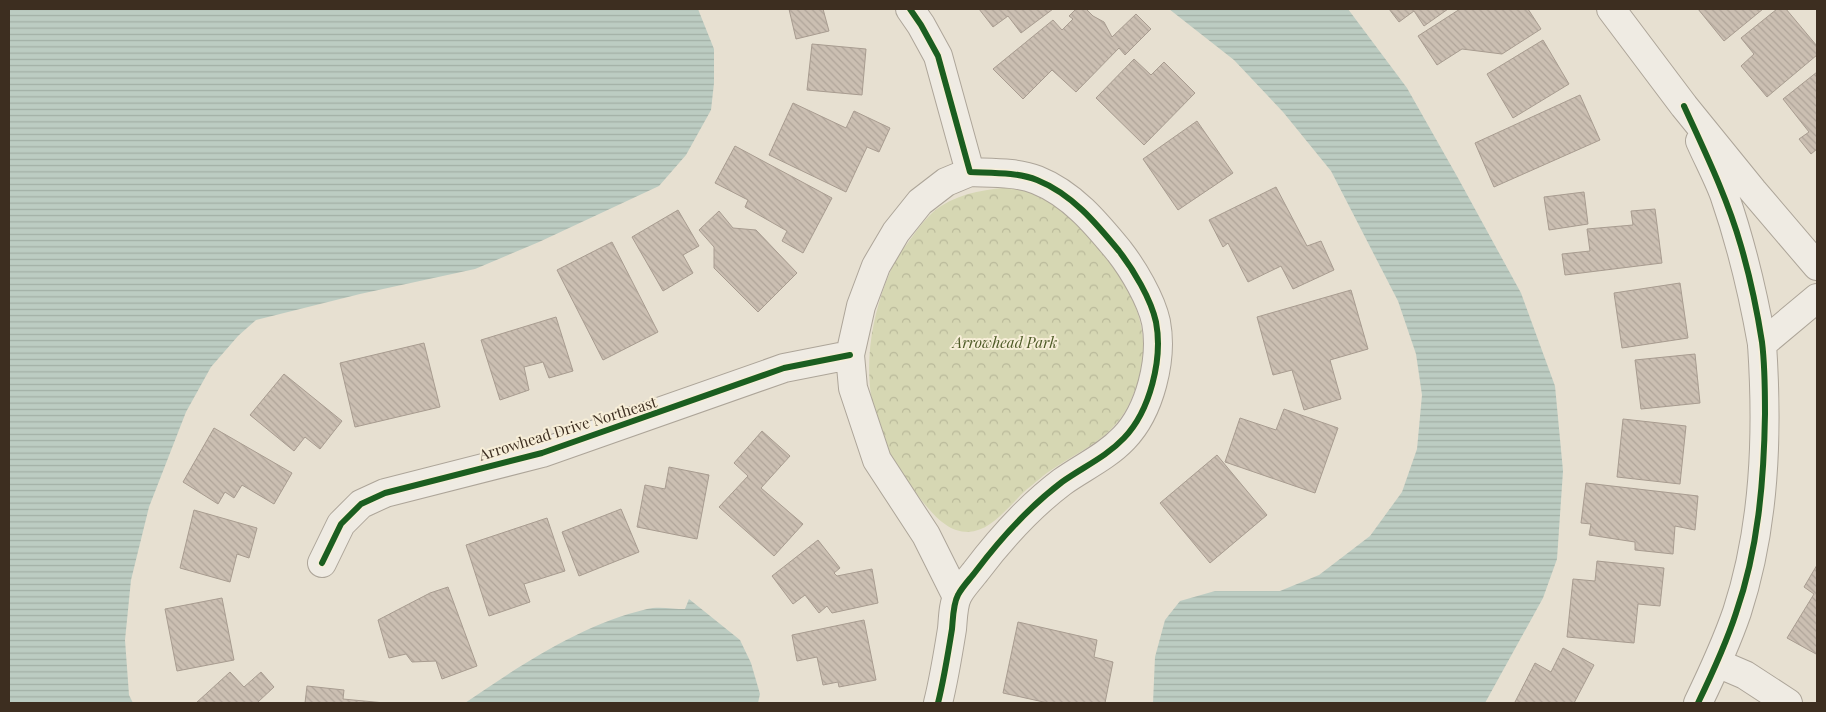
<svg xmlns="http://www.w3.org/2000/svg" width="1826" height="712" viewBox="0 0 1826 712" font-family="'Playfair Display',serif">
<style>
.park{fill:url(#park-crowns)}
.water{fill:url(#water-rules)}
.building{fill:url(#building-back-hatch);stroke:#a89c90}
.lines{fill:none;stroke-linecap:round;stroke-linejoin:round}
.minor-casing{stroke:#ada599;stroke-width:30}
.tertiary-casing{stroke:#ada599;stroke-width:30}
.minor{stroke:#efebe3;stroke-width:28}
.tertiary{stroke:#efebe3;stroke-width:28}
.cycleway-casing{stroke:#f7eed8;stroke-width:9}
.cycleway{stroke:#1b5e20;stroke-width:6}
.labels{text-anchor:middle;stroke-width:4;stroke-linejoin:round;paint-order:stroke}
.park-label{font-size:15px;font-style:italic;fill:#4d5a26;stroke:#f7eed8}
.street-label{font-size:15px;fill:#3d2e20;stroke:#f7eed8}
</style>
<defs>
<pattern id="park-crowns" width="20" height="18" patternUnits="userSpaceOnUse" patternTransform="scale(1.25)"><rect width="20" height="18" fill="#d6d7b3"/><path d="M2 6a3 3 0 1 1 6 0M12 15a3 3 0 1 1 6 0" fill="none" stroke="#b9b99a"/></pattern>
<pattern id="water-rules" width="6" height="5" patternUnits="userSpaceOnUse" patternTransform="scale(1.25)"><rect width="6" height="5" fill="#bcccc2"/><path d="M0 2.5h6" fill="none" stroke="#a2b0a6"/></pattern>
<pattern id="building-back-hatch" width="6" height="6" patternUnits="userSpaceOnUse" patternTransform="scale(1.25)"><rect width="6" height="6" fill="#cbbfb2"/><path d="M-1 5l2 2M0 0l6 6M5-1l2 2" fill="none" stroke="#afa499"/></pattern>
</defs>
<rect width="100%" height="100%" fill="#e7e0d1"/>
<path class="park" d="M1014 187C1023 190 1033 192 1042 196 1067 209 1084 229 1101 250 1142 300 1158 348 1127 408 1108 443 1073 453 1043 476 1035 483 1025 490 1018 498 1004 512 989 531 968 532 946 532 931 512 919 497 904 477 889 455 880 431 862 383 868 329 886 282 889 275 892 267 895 260 899 253 905 247 909 241 918 229 928 214 941 206 963 192 989 189 1014 187Z"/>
<path class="water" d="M9 9H698L714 49V83L711 110 686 155 659 186 539 242 475 269 360 294 256 320 238 336 211 367 186 412 149 507 131 580 125 640 129 695 133 703H9Z
M1169 9H1348L1407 88 1458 178 1521 293 1555 386 1563 471 1557 559 1543 598 1485 703H1153L1155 657 1165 620 1180 601 1215 591H1280L1319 575 1370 536 1402 492 1417 449 1422 395 1416 354 1398 301 1331 171 1283 112 1234 60Z
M689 599 740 640 751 663 760 694 758 703H465C521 665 580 625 647 609 658 606 673 609 685 609Z"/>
<path class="building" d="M789 9H823L829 31 796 39Z
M979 9H1053L1021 33 1008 16 993 27Z
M1076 9H1086L1093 16 1104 22 1112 37 1136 14 1151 29 1125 55 1119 48 1076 92 1052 70 1023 99 993 69 1053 20 1062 30 1073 19 1069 16Z
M1389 9H1448L1424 26 1414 11 1399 22Z
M1460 9H1528L1541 29 1502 54 1462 49 1437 65 1418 36Z
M1698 9H1763L1724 41Z
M1777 9H1786L1817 46V55L1767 97 1741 66 1754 54 1741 38Z
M1543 40 1569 84 1513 118 1487 74Z
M812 44 866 49 862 95 807 90Z
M1134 59 1151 75 1164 62 1195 93 1144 145 1096 98Z
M1817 72V149L1811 154 1799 139 1809 132 1783 99Z
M1580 95 1600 140 1494 187 1475 143Z
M793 103 846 128 854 111 890 128 879 152 867 147 846 192 769 155Z
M1197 121 1233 173 1178 210 1143 159Z
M735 146 832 198 803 253 782 241 787 231 745 207 748 200 715 183Z
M1276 187 1307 246 1321 241 1334 270 1293 289 1281 266 1248 282 1228 243 1223 247 1209 220Z
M1584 192 1588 224 1549 230 1544 197Z
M1655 209 1662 263 1565 275 1562 254 1590 251 1587 229 1633 225 1631 211Z
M678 210 699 246 683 255 693 273 663 291 632 237Z
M719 211 733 228 756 230 797 273 758 312 714 268V247L699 230Z
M612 242 658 332 603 360 557 270Z
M1680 283 1688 338 1622 348 1614 293Z
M1351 290 1368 349 1330 360 1341 399 1304 410 1292 370 1273 375 1257 317Z
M556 317 573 371 549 378 543 362 524 367 529 390 500 400 481 340Z
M424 343 440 407 355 427 340 363Z
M1695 354 1700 403 1641 409 1635 360Z
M284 374 342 421 320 449 305 437 294 451 250 415Z
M1284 409 1338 428 1315 493 1225 462 1240 418 1276 430Z
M1623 419 1686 426 1680 484 1617 477Z
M214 428 292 473 274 504 242 485 234 498 225 492 218 504 183 482Z
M762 431 790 456 761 488 803 524 774 556 719 507 748 476 734 463Z
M1217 455 1267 515 1210 563 1160 503Z
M669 467 709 475 697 539 637 527 645 485 665 489Z
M1586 483 1698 496 1695 530 1675 526 1673 554 1635 550V542L1589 535 1591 524 1581 523Z
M621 509 639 552 579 576 562 532Z
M194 510 257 528 249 558 237 554 230 582 180 568Z
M547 518 565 571 524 584 530 602 489 616 466 545Z
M818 540 840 568 834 573 837 576 872 569 878 603 832 613 827 606 819 613 805 595 793 604 772 576Z
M1597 561 1664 568 1660 606 1638 604 1634 643 1567 637 1573 579 1595 581Z
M1817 565V652L1816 654 1787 638 1814 594 1804 587Z
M448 587 477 666 442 679 436 661 412 662 406 654 389 658 378 620 430 593Z
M222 598 234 660 177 671 165 609Z
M864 620 876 680 839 687 838 682 823 685 817 657 797 661 792 635Z
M1018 622 1097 640 1094 657 1113 662 1105 703H1048L1003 693Z
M1563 648 1594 665 1574 703H1518L1515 702 1535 663 1551 672Z
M230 672 244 687 261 672 274 687 258 702 259 703H196Z
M307 686 344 690 343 699 385 703H305Z"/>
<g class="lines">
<g class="minor-casing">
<path id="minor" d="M910 9 921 25 938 56 970 172C992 173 1017 172 1037 180 1072 194 1096 223 1119 251 1133 269 1151 299 1156 322 1163 359 1150 411 1124 438 1106 457 1083 467 1062 482 1029 507 1001 538 976 571 970 579 962 587 958 595 953 604 953 619 952 629 948 654 944 679 938 703
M1611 9 1684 106 1753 191 1817 266
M1700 141C1708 159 1717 176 1724 194 1741 243 1753 293 1762 344
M322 563 341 524 361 504 385 493 542 453 784 368 850 355
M957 597 926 535 877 460 853 388 850 355 861 306 876 266 896 232 920 202 946 182 970 172
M1717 663 1745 675 1788 703"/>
</g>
<g class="tertiary-casing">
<path id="tertiary" d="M1698 703C1712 674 1726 644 1737 612 1765 526 1768 434 1762 344L1817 298"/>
</g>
<use href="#minor" class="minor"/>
<use href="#tertiary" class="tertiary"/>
<g class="cycleway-casing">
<path id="cycleway" d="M910 9 921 25 938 56 970 172C992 173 1017 172 1037 180 1072 194 1096 223 1119 251 1133 269 1151 299 1156 322 1163 359 1150 411 1124 438 1106 457 1083 467 1062 482 1029 507 1001 538 976 571 970 579 962 587 958 595 953 604 953 619 952 629 948 654 944 679 938 703
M1684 106C1705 152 1727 197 1741 246 1750 277 1757 310 1762 342 1765 366 1765 391 1765 414 1764 481 1758 550 1736 613 1726 644 1712 674 1698 703
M322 563 341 524 361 504 385 493 542 453 784 368 850 355"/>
</g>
<use href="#cycleway" class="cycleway"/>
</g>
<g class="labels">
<g class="park-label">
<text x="1005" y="348">Arrowhead Park</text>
</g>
<g class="street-label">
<text transform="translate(568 429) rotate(-17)" y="5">Arrowhead Drive Northeast</text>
</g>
</g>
<rect width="1826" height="712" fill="none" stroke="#3d2e20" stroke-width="20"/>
</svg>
